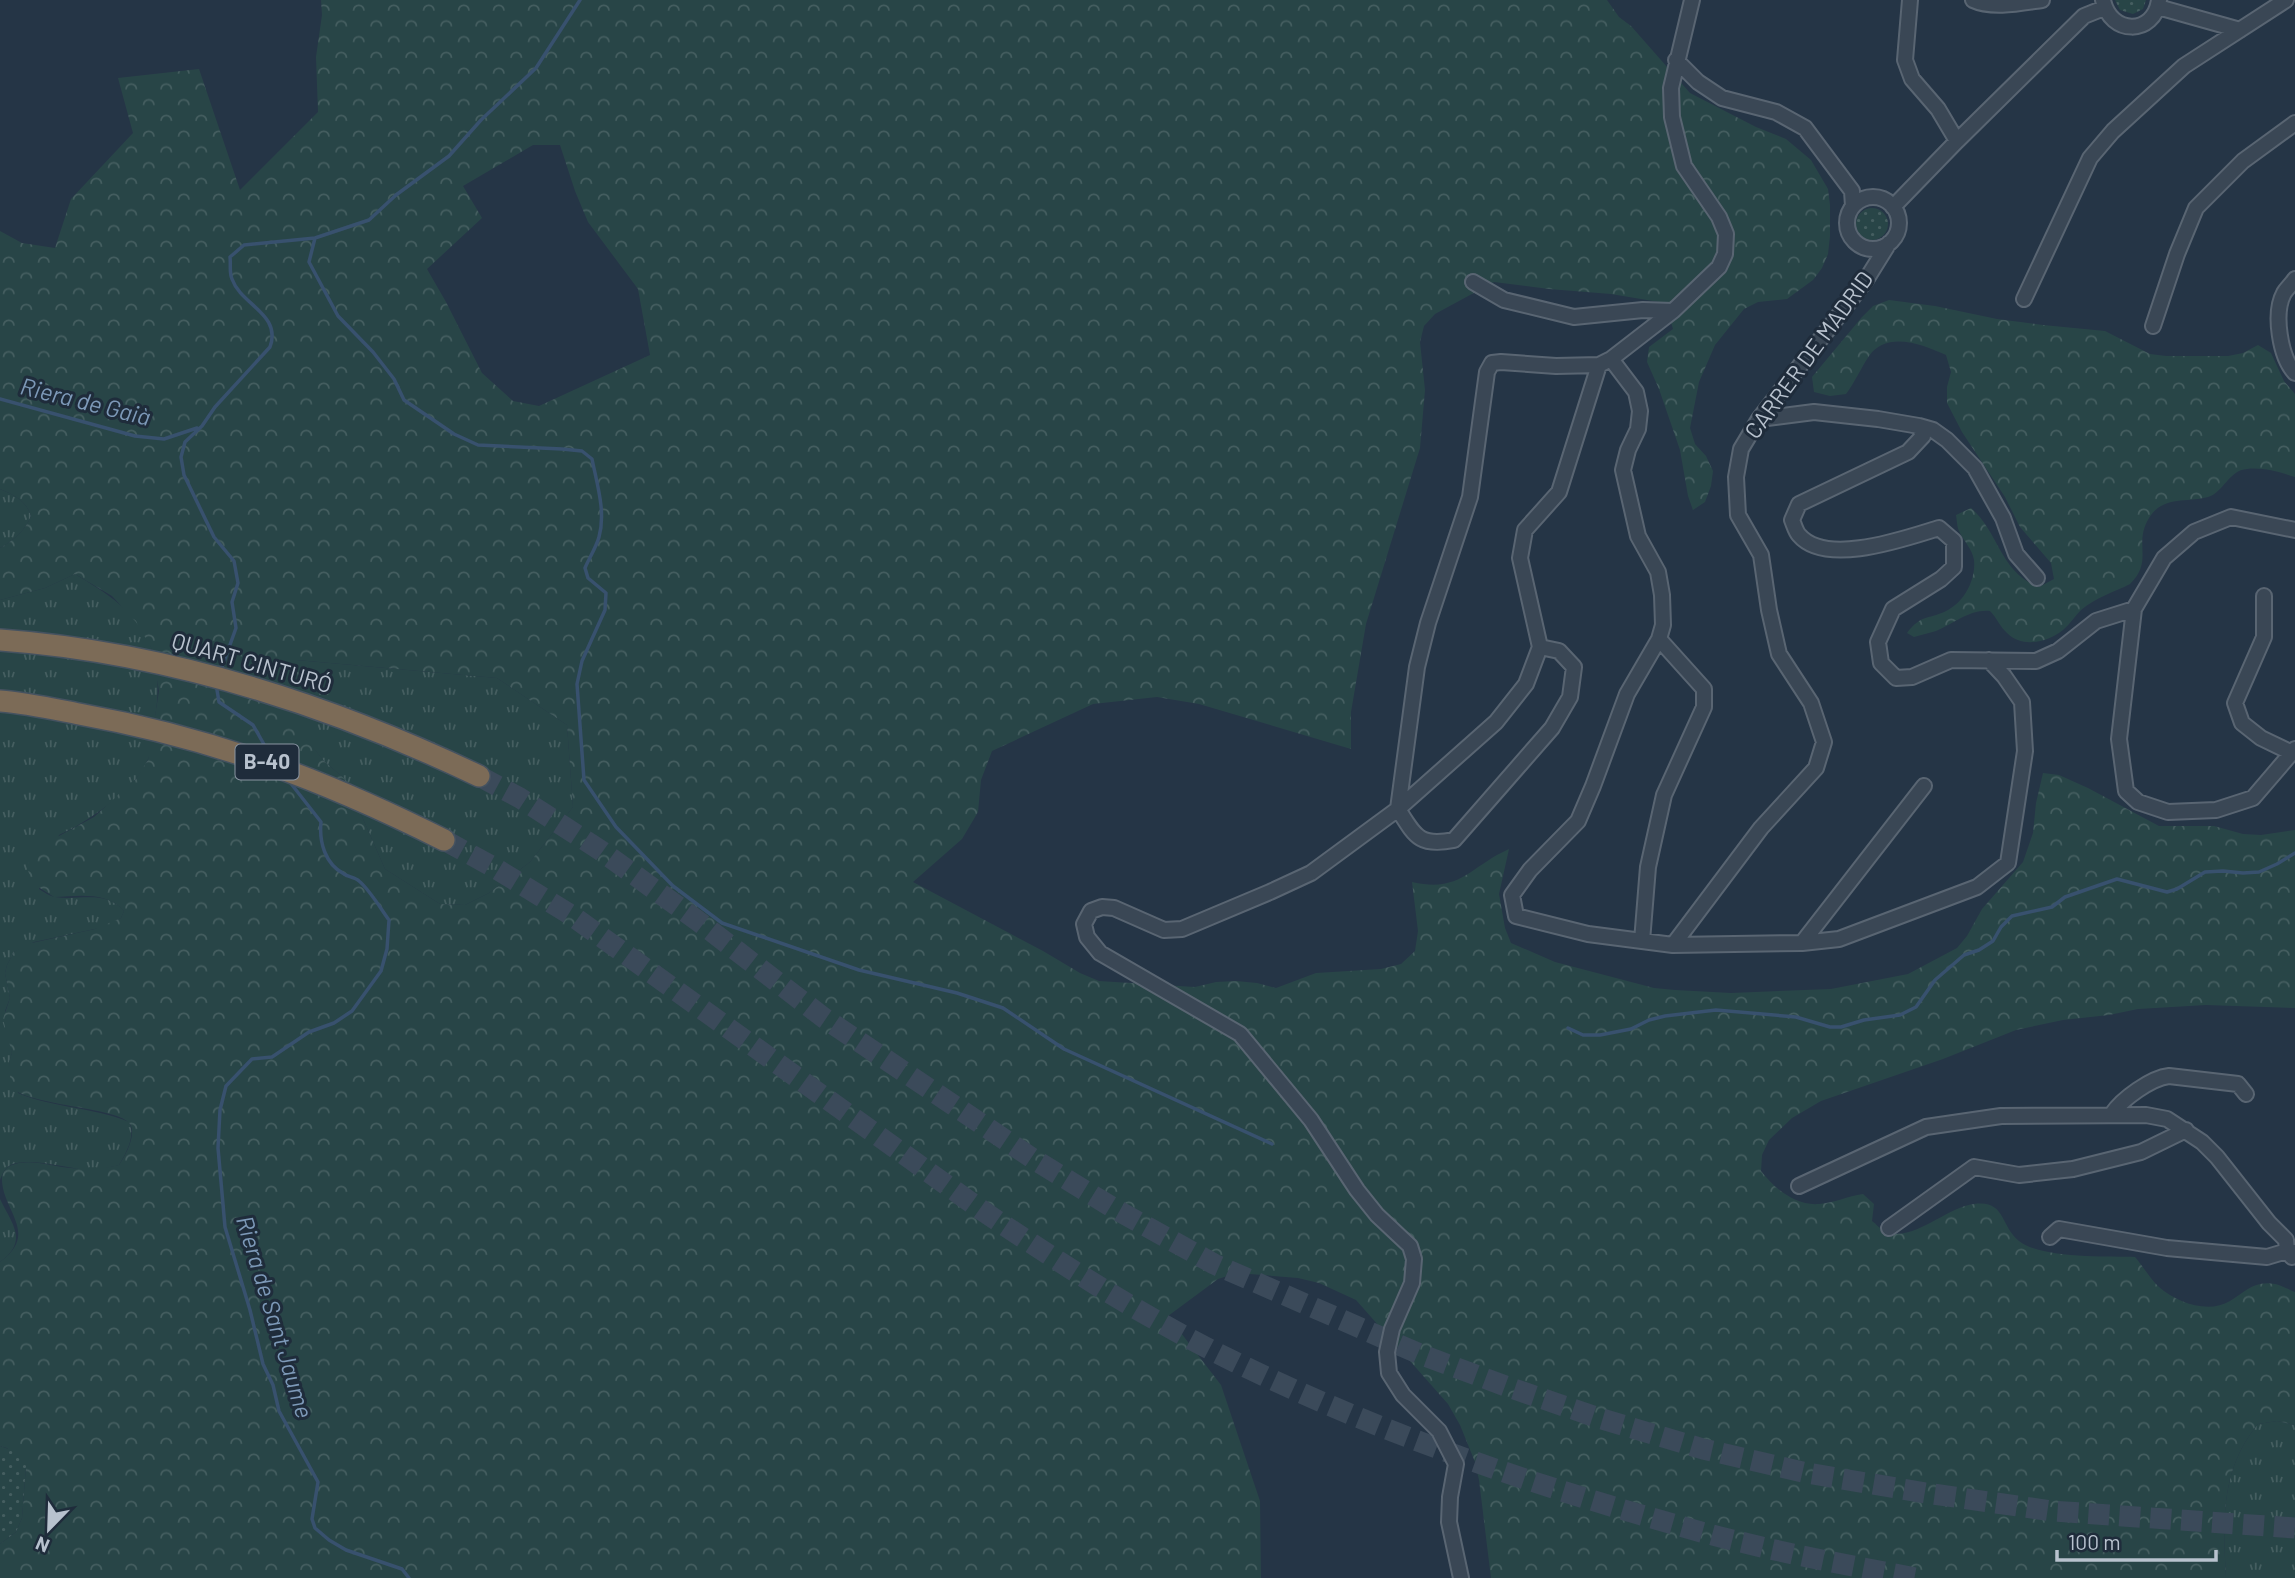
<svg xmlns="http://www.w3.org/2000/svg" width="2295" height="1578" viewBox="0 0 2295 1578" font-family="Barlow,sans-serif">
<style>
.grass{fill:url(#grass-tufts)}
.forest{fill:url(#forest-crowns);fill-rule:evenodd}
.garden{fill:url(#garden-dots)}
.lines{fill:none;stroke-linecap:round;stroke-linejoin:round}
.stream{stroke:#38516e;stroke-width:3.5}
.highway-tunnel{stroke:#3b4a5a;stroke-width:21;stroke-dasharray:21 10;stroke-linecap:butt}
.minor-casing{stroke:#596572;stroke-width:18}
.highway-casing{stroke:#455260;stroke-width:24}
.minor{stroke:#3a4755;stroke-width:14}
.highway{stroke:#7c6b57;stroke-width:21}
.labels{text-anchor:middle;stroke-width:6;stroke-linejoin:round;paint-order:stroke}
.shield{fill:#1f2c3b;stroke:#8a95a2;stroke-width:2}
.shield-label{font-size:21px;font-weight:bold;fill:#b8c2ce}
.street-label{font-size:23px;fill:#b8c2ce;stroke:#1f2c3b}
.water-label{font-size:24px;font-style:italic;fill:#7d99b8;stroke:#1f2c3b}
</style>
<defs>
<pattern id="grass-tufts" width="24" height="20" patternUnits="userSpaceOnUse" patternTransform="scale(1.75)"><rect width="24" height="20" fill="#284547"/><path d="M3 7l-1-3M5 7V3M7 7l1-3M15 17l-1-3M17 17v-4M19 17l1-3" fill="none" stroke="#455e60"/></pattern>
<pattern id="forest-crowns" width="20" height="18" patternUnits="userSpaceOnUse" patternTransform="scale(1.75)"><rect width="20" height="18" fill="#284547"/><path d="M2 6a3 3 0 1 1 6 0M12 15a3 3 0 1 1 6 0" fill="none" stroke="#455e60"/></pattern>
<pattern id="garden-dots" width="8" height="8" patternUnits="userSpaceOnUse" patternTransform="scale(1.75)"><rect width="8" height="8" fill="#284547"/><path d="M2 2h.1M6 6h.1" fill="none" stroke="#455e60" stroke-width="1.8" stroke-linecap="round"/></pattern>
</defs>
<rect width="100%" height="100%" fill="#253546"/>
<path class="grass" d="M0 489C14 495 26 500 31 516 25 531 14 540 0 548Z
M75 574C104 592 139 612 151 647 159 670 159 694 155 717 153 730 153 747 148 759 138 788 86 823 59 835L39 889C44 892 49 896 55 897 80 901 105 889 124 911L121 918 104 927 34 942 14 952 7 965 5 973 10 998 5 1011 12 1053 9 1063 18 1093C53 1108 93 1107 129 1122 136 1136 126 1153 119 1165 108 1168 97 1170 86 1170 66 1168 25 1156 9 1166 4 1169 2 1175 0 1180V600L45 588Z
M296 660 497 678 567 725 573 807 530 862 489 893 465 905 440 904 385 869 346 780 324 761 296 727 291 680Z
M0 1199C12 1224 29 1241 0 1262Z
M2277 1421 2295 1425V1578H2226C2223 1522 2220 1470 2258 1424Z"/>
<path class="forest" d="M321 0H1607L1619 17 1631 26 1690 93 1756 127 1786 139 1811 160 1828 189 1830 205V236L1828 254 1822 268 1813 280 1787 299 1758 302 1744 309 1715 345 1699 382 1690 428 1695 444 1706 456 1713 471 1711 486 1705 502 1693 510 1688 496 1680 450 1659 389 1647 362 1649 347 1673 329 1665 303 1611 294 1549 289 1494 282 1435 314 1424 326 1420 342 1425 390 1420 448 1366 624 1351 712V749L1199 704 1157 697 1093 704 992 751 981 780 978 812 962 839 913 882 1043 951 1080 973 1099 981 1195 987 1216 982 1236 981 1257 983 1276 988 1316 973 1381 969 1401 964 1415 951 1418 931 1412 882C1461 893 1469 867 1509 849L1499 894 1505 928 1511 943 1555 962 1654 988 1675 990 1731 993 1831 989 1908 974 1957 948 1967 936 1982 909 2023 862 2033 833 2036 803 2043 773 2059 775 2088 788 2159 826H2214L2243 834 2261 835 2295 830V1008L2206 1005 2138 1009 2109 1015 2063 1020 2016 1030 1943 1059 1821 1101 1792 1118 1769 1140 1762 1155 1761 1171C1774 1188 1795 1206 1819 1204 1834 1203 1848 1196 1863 1194L1874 1204 1872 1221C1876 1224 1880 1229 1885 1231 1912 1244 1946 1207 1974 1204 2006 1200 2000 1226 2019 1241 2042 1259 2106 1256 2135 1257 2143 1266 2150 1279 2159 1287 2177 1303 2209 1314 2230 1301 2245 1292 2254 1280 2275 1284 2281 1285 2289 1290 2295 1292V1425L2277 1421 2258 1424C2220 1470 2223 1522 2226 1578H1491L1479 1480 1475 1462 1460 1425 1448 1404 1356 1300 1319 1283 1298 1278 1237 1273 1218 1279 1168 1316 1221 1385 1260 1501 1261 1578H0V1544L16 1532 22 1518 26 1466 7 1448 0 1446V1262C41 1232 0 1210 2 1176 4 1170 7 1167 12 1165 31 1158 52 1167 71 1168 88 1170 102 1169 119 1165 125 1156 137 1135 130 1124 119 1107 35 1107 11 1088L9 1062 12 1053 3 1019 10 998 5 973 7 965 14 952 27 944 95 929 121 918 124 911C107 891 78 896 54 897L32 883 27 867 30 859 46 843 94 817 136 779 148 760 159 691 151 647 136 622 112 596 75 574 45 588 0 600V548C14 540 25 531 31 516 26 500 14 495 0 489V231L22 243 55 248 71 199 133 133 118 78 199 69 240 190 318 112 316 57 322 15ZM533 145H560L575 191 588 222 638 289 650 355 539 406 513 401 482 373 446 302 427 269 482 218 463 186ZM297 660 497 678 567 725 573 807 530 862 489 893 465 905 440 904 385 869 346 780 324 761 297 727 291 680Z
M1889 300 1935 306 1997 319 2043 325 2105 331 2150 354 2166 356H2228L2243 353 2258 345 2271 353 2284 381 2295 394V477C2280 472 2262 467 2247 469 2229 470 2223 493 2208 497 2187 503 2163 495 2149 518 2133 544 2154 561 2130 584 2114 592 2095 598 2081 610 2075 616 2070 624 2063 630 2047 643 2022 648 2007 633 2000 627 1997 618 1990 611 1970 609 1955 623 1936 631 1929 633 1921 635 1914 637L1907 633C1922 613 1930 620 1948 610 1965 601 1976 579 1974 560 1972 548 1964 542 1959 531 1957 527 1957 520 1956 515L1971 508C1999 532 2000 573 2039 587L2054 579 2051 563 2020 527 2005 497 1962 432 1947 403V387L1951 372 1946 355C1924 345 1887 330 1869 356 1861 368 1855 382 1846 394L1830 396 1814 392 1812 377 1862 317 1873 306Z"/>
<path class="garden" d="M2115 0H2146L2143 9 2133 14 2120 10Z
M1856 224a16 16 0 1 1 32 0a16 16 0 1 1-32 0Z
M0 1446C12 1450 23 1453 26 1466L22 1518 16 1532 0 1544Z"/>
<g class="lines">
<path class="stream" d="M315 238 309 262 338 316 373 352 394 379 404 400 454 434 478 445 562 449 582 451 592 459C597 484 606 512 599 537 596 548 589 558 585 568L588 578 606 593 605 610 582 661 577 684 584 780 616 827 673 886 722 923 859 970 957 993 1003 1008 1064 1049 1272 1144
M0 399 135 436 164 439 197 428
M221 670 236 628 232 602 238 583 234 561 214 537 184 475 181 457 185 442 202 426 215 407 270 347C282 314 241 305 232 279 229 273 231 263 230 257L244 245 315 238 369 220 396 195 449 156 481 120 536 68 580 0
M216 684 219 702 253 725 270 755
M289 781 321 822C319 842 325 864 344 874 348 877 355 877 359 881 369 889 381 909 389 920L387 949 381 971 352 1011 334 1023 309 1032 272 1057 252 1059 226 1086 220 1110 218 1148 225 1227 250 1310 263 1364 273 1385 279 1411 318 1482 312 1519 315 1528 329 1540 346 1550 402 1569 409 1578
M1568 1028 1583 1035H1600L1631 1029 1649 1020 1665 1016 1716 1010 1796 1017 1830 1027H1841L1864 1020 1900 1015 1916 1007 1935 980 1964 955 1979 950 1993 941 2001 927 2012 916 2052 907 2065 897 2117 879 2167 892 2177 889 2205 872 2223 871 2243 873 2259 872 2277 864 2295 853"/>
<path class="highway-tunnel" d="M479 776 520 798 600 850 698 921 824 1018 1035 1160 1115 1209 1214 1264 1422 1355 1511 1388 1602 1419 1703 1449 1807 1473 1926 1493 2052 1511 2295 1528
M444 840 495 868 571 915 980 1209C1061 1264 1145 1318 1233 1361 1363 1425 1500 1474 1638 1514 1674 1524 1709 1535 1745 1543 1802 1557 1859 1567 1916 1578"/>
<g class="minor-casing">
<path id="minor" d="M1910 0 1905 60 1912 79 1938 109 1957 141
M1973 0C1992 9 2021 3 2042 0
M2103 0C2110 35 2154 36 2159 0
M2158 7 2240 30
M1676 60 1698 82 1722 98 1776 112 1805 128 1852 191 1853 206
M1847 223a26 26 0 1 1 52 0a26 26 0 1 1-52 0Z
M1893 207 1957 141 2084 16 2104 8
M2295 279C2292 284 2287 288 2284 293 2273 313 2280 357 2295 373
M1473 282 1504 300 1574 317 1643 310 1673 311
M2024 299 2090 158 2113 131 2184 66 2286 0
M2153 326 2177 254 2196 208 2243 161 2295 123
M1611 359 1636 392 1640 411 1638 429 1628 450 1623 470 1638 536 1658 572 1662 595 1663 625 1659 639 1627 694 1593 786 1578 821 1530 870 1512 895 1516 916 1588 934 1673 945 1802 943 1839 939 1977 887 2008 863 2025 751 2022 702 2004 676 1989 660
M1759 419 1814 412 1878 419 1919 426 1933 430 1947 440 1975 468 2003 518 2016 554 2037 578
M1919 426 1923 436 1908 452 1799 504 1792 520C1794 525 1796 532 1799 535 1826 567 1906 538 1939 528L1954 541V567L1941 579 1893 609 1878 642 1881 663 1896 678 1912 677 1951 660 2036 661 2058 651 2096 621 2134 609
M2295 530 2231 517 2194 532 2164 558 2134 609 2119 739 2126 791 2138 802 2168 812 2216 810 2253 798 2295 749
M2264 596V637L2235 703 2242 723 2261 738 2292 753
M1398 809 1417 667 1428 623 1470 497 1487 372 1492 363 1501 362 1556 366 1599 365 1611 359 1673 311 1719 267 1725 254 1726 234 1719 217 1684 166 1672 117 1671 88 1692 0
M1398 809C1415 836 1419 847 1454 840L1552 728 1570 697 1574 667 1559 651 1540 647
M1642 941 1648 867 1664 795 1704 707V689L1659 639
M1802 943 1924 786
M1673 945 1761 828 1816 768 1824 742 1811 703 1779 654 1769 610 1761 555 1738 515 1736 477 1741 449 1759 419 1866 280 1889 243
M2112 1114C2122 1099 2151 1078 2169 1076L2238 1084 2246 1094
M1799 1186 1926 1127 2001 1116 2146 1115 2167 1119 2202 1142 2217 1157 2269 1223 2286 1240 2287 1251 2295 1252
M1889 1228 1974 1167 2019 1175 2073 1169 2141 1152 2186 1130
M2050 1237 2059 1229 2167 1248 2267 1257 2287 1251 2292 1257
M1461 1578 1449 1522 1450 1497 1456 1464 1439 1431 1403 1395 1389 1373 1387 1352 1392 1329 1412 1283 1414 1259 1410 1246 1377 1215 1357 1190 1311 1120 1240 1034 1100 953 1087 937 1084 924 1091 911 1102 907 1114 908 1164 930 1182 929 1270 892 1311 873 1398 809 1496 722 1526 684 1540 647 1520 558 1525 530 1559 492 1599 365"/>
</g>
<g class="highway-casing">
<path id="highway" d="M0 640C167 652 328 704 479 776
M0 701C26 703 53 709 79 714 213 738 322 779 444 840"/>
</g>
<use href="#minor" class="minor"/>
<use href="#highway" class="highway"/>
</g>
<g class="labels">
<rect class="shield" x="235.5" y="744.5" width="63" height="35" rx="5"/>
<g class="shield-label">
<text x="267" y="769">B-40</text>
</g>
<g class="street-label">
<text transform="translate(1809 355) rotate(-54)" y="8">CARRER DE MADRID</text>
<text transform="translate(252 663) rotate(16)" y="8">QUART CINTURÓ</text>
</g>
<g class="water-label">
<text transform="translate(85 402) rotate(14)" y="8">Riera de Gaià</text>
<text transform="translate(274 1317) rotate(73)" y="8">Riera de Sant Jaume</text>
</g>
</g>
<g transform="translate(49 1529) rotate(203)" stroke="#1f2c3b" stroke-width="5" paint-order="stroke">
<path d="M0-5L12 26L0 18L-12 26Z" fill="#b8c2ce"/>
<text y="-10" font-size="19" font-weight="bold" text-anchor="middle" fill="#b8c2ce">N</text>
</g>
<path d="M2057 1550v10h159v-10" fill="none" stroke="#b8c2ce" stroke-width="3.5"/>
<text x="2068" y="1550" font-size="21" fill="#b8c2ce" stroke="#1f2c3b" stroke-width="5" paint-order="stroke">100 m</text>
</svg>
